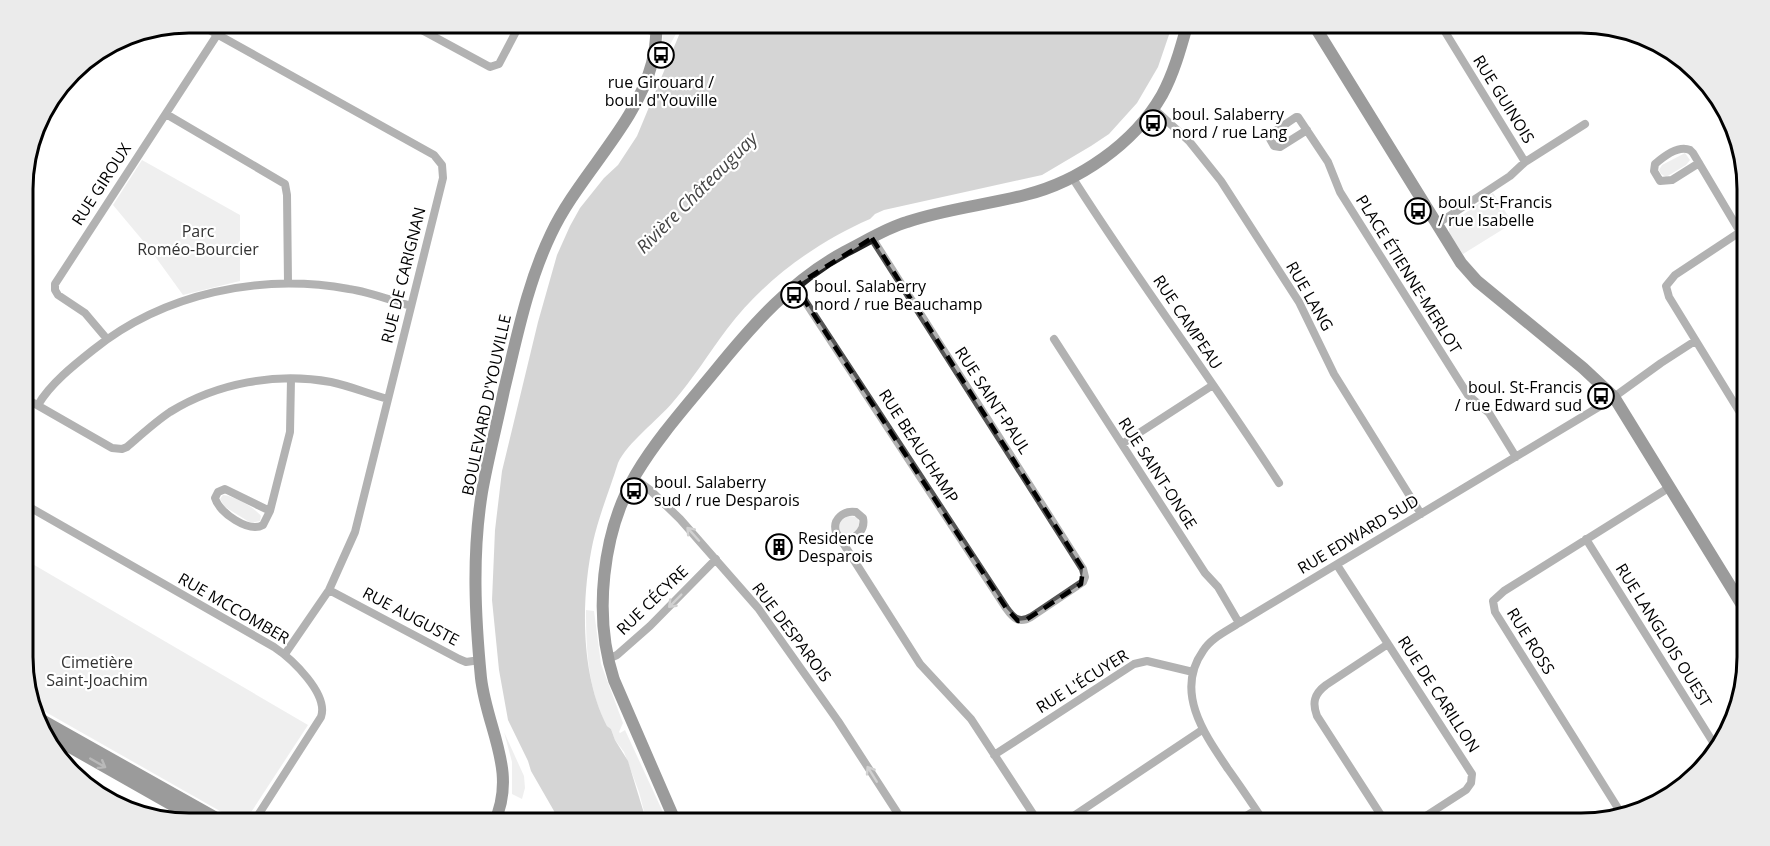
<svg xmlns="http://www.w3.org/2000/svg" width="1770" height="846" viewBox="0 0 1770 846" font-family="'Open Sans',sans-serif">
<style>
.green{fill:#dcdcdc}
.water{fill:#a3a3a3}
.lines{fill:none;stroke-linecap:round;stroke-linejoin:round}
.street{stroke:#555;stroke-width:8}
.secondary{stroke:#222;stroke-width:12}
.oneway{stroke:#999}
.oneway2{stroke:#646464}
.marked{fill:none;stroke:#000;stroke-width:4.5;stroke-dasharray:12 8;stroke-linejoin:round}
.labels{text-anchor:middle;stroke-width:4.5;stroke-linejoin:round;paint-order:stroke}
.poi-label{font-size:16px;fill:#000;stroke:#fff;text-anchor:start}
.street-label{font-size:16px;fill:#000;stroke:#fff}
.park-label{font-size:16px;fill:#333;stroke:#fff}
.water-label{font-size:18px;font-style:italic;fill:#444;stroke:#fff}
.rim{fill:none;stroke:#000;stroke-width:3}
</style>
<rect width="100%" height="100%" fill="#fff"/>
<path class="green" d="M663 23H682L666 52 662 50Z
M1685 153 1690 160 1686 165 1666 177 1661 174 1659 170 1662 165Z
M142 160 240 215V281L183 295 149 248 113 205Z
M1493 193 1513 223 1463 254 1449 234V226L1457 219Z
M223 495C235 496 254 507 261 516L260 521 251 523 225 507 220 499Z
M848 516 857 517 860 524 856 531 846 535 838 530 839 522Z
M24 559 308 725 244 823H241L35 706 24 679Z
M586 610 594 611 601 664 623 723 619 732 620 733 625 730 668 823H647L639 792 624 752 615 740 611 729 607 726C588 690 586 650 586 610Z
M504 732 524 776 525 788 522 799 512 794V762Z"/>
<path class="water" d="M684 23H1173L1158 67 1137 103 1109 134 1091 146 1042 175 884 210 875 214 870 219C815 243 763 281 727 329 709 353 693 379 673 402 658 420 627 443 618 463 610 489 599 515 593 542 581 598 580 674 607 726L611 729 615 740 628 761 647 823H558L554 811 531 771 528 761 508 720 499 670 492 600 495 530 502 471 538 322 557 255 570 226 580 208 604 178 618 165 637 136Z"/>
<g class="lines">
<path class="street" d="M195 22 434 155 442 165 443 178 355 532 329 590 285 654
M407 22 490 67 499 64 521 22
M635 22 649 30 657 32
M1439 22 1525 162
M1153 108 1189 141 1221 181 1299 302 1334 374 1421 514
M166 114 285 184 287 195 288 282
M1307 130 1280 147 1274 146 1270 139 1271 134 1296 117H1298L1328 162 1340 192 1468 395 1489 413 1516 457
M35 133 83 61
M1699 163 1672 180 1660 181 1654 171 1655 164C1664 156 1679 145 1690 150L1693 153 1746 242
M1072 177C1138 281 1212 379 1279 483
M1437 224 1510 176 1525 162 1585 124
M1746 228 1675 275 1666 286 1669 297 1747 424
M795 286 1006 608C1013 618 1019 624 1031 617L1083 582 1085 577 1083 569 872 238
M107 339 85 313 58 295 55 290V284L217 35
M1054 339 1205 573 1218 587 1239 623
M23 397 112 448 122 449 127 447C141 435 155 422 170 412 217 383 276 372 331 382 350 386 369 394 388 399
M38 405C50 384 74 365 93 350 164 293 260 273 349 289 370 292 390 300 411 306
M1122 444 1213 385
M634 478 650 490 680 519 758 608 838 721 904 823
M225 489 270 511 263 525C249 533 219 513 215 498L218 492Z
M24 504 274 647C292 659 329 694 321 717L253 823
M270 511 290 432 291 379
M1586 539 1716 747
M844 544C854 537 866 532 863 518L856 512C844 510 832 519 836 532L920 664 971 719 1039 823
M1337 565 1472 774 1471 783 1466 790 1415 823
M329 590 459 659 466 662 480 660
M608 659 617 655 650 626 716 559
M994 755 1134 664 1147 661 1193 672
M1621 813 1495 612 1493 601 1504 591 1670 487
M1063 823 1202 730
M1235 823 1256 810
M1265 823C1253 805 1241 787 1228 769 1205 735 1174 692 1203 651 1211 638 1227 631 1239 623L1607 402 1661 363 1695 341
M1386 823 1317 716C1312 703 1314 694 1326 685L1388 644"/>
<path class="secondary" d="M1312 22 1461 263 1477 281 1583 368 1614 397 1747 613
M40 719 225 823
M47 734 204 823
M494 823C518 771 487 730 481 678 475 616 472 554 482 492 488 458 497 424 504 390 517 337 527 284 551 234 578 176 636 125 652 63 656 49 656 36 657 22
M676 823 614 680C593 616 602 532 636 474 658 437 688 404 715 371 753 324 792 280 846 251 866 241 886 228 907 222 945 209 986 205 1025 195 1078 182 1134 144 1162 95 1174 73 1181 47 1188 22"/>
</g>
<defs><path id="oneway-shaft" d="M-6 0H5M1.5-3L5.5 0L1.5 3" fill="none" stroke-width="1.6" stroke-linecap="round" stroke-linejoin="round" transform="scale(1.5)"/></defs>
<g class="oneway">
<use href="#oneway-shaft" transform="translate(693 534) rotate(-132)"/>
<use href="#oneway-shaft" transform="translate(675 601) rotate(135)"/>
<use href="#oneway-shaft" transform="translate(872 774) rotate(-122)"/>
</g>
<use class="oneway2" href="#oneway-shaft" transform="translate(98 763) rotate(30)"/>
<path d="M0 0H1770V846H0ZM872 238 1083 569 1081 584 1026 620 1018 621 1006 608 795 286Z" fill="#fff" fill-opacity=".55" fill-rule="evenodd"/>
<path class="marked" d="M872 238 1083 569 1081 584 1026 620 1018 621 1006 608 795 286Z"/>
<defs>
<g id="bus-ring" transform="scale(1.35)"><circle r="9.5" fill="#fff" stroke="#000" stroke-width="1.5"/><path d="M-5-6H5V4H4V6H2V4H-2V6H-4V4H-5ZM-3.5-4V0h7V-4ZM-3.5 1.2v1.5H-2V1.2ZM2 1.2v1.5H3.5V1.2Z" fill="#000"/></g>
<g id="building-ring" transform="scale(1.35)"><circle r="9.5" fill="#fff" stroke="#000" stroke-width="1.5"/><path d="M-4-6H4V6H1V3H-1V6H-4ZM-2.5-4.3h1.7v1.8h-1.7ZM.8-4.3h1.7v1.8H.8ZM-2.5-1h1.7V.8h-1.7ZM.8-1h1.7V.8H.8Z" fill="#000"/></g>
</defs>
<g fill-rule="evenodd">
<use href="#bus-ring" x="661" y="55"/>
<use href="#bus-ring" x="1153" y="123"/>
<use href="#bus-ring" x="1418" y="211"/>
<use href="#bus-ring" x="794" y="295"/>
<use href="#bus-ring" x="1601" y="396"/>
<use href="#bus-ring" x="634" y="491"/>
<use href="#building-ring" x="779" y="547"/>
</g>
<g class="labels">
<g class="poi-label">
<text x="661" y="88" text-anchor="middle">rue Girouard /<tspan x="661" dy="18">boul. d'Youville</tspan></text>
<text x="1172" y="120">boul. Salaberry<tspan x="1172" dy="18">nord / rue Lang</tspan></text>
<text x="1438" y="208">boul. St-Francis<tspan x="1438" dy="18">/ rue Isabelle</tspan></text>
<text x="814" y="292">boul. Salaberry<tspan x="814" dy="18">nord / rue Beauchamp</tspan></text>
<text x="1582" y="393" text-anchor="end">boul. St-Francis<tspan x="1582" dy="18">/ rue Edward sud</tspan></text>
<text x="654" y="488">boul. Salaberry<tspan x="654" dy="18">sud / rue Desparois</tspan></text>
<text x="798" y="544">Residence<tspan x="798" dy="18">Desparois</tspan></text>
</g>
<g class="street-label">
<text transform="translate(1504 99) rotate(58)" y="6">RUE GUINOIS</text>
<text transform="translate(101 184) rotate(-57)" y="6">RUE GIROUX</text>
<text transform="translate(1409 274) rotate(58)" y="6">PLACE ÉTIENNE-MERLOT</text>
<text transform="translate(403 275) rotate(-76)" y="6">RUE DE CARIGNAN</text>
<text transform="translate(1310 296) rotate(60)" y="6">RUE LANG</text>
<text transform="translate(1188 322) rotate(56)" y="6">RUE CAMPEAU</text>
<text transform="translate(993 400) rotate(57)" y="6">RUE SAINT-PAUL</text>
<text transform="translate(486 405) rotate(-78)" y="6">BOULEVARD D'YOUVILLE</text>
<text transform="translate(919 446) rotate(57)" y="6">RUE BEAUCHAMP</text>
<text transform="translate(1158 473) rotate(57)" y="6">RUE SAINT-ONGE</text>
<text transform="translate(1358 534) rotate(-31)" y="6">RUE EDWARD SUD</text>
<text transform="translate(652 600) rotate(-44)" y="6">RUE CÉCYRE</text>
<text transform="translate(234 608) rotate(30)" y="6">RUE MCCOMBER</text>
<text transform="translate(411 616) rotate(28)" y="6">RUE AUGUSTE</text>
<text transform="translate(792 632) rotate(53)" y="6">RUE DESPAROIS</text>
<text transform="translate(1664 635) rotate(58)" y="6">RUE LANGLOIS OUEST</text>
<text transform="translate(1531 641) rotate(58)" y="6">RUE ROSS</text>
<text transform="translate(1082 681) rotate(-32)" y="6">RUE L'ÉCUYER</text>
<text transform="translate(1439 694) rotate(57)" y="6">RUE DE CARILLON</text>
</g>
<g class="park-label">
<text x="198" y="237">Parc<tspan x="198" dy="18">Roméo-Bourcier</tspan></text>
<text x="97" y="668">Cimetière<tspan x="97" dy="18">Saint-Joachim</tspan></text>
</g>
<g class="water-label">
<text transform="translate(697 193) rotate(-45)" y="6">Rivière Châteauguay</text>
</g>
</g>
<path d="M0 0H1770V846H0ZM189 33H1581A156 156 0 0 1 1737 189V657A156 156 0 0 1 1581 813H189A156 156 0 0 1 33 657V189A156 156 0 0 1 189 33Z" fill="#ebebeb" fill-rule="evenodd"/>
<path class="rim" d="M189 33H1581A156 156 0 0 1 1737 189V657A156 156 0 0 1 1581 813H189A156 156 0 0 1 33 657V189A156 156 0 0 1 189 33Z"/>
</svg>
